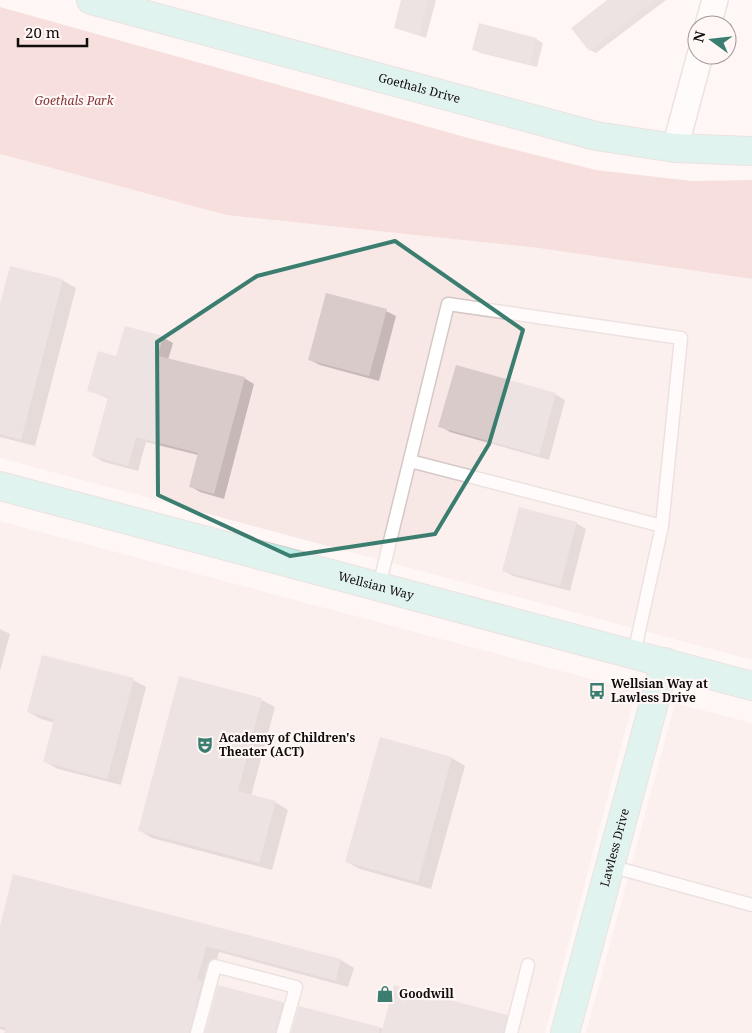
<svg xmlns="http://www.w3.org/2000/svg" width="752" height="1033" viewBox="0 0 752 1033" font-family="'Noto Serif',serif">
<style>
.built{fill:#f7e7e5}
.green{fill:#ecc2bf}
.shadow{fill:#0003}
.building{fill:#d8cbca}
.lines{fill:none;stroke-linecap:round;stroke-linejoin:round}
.lane-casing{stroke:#d5c8c7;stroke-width:15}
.street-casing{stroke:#d5c8c7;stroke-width:28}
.secondary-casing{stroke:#d5c8c7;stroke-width:30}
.lane{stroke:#fff;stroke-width:12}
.street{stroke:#fff;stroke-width:25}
.secondary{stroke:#bbeee6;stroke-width:28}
.marked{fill:none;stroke:#3b7e70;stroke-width:4;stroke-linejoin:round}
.labels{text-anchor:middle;stroke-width:4.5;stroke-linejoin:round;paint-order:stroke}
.street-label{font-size:12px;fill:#110c0c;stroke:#fff7f6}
.park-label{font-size:12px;font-style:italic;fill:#833435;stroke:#fff7f6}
.poi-label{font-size:12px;font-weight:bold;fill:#110c0c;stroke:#fff7f6;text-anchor:start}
</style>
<rect width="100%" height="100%" fill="#fff7f6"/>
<path class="built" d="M0 154 226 215 538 248 752 279V660L0 458Z
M0 521 636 691 545 1033H0Z
M675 703 752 723V1033H586Z"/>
<path class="green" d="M0 7 472 139 596 170 692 181 752 180V279L538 248 226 215 0 154Z"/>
<path class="shadow" d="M402 0H436L426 38 395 28Z
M608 0H666L596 53 590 50Z
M536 39 543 43 537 67 480 53 474 49Z
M62 280 76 288 35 446 0 437V309Z
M386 311 396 316 379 381 320 365 310 360Z
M162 337 173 343 168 360 244 378 254 384 224 499 200 492 190 486 198 455 146 442 138 471 104 462 93 456 109 399 89 390 117 358Z
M555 394 565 400 549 460 450 432 440 426Z
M576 523 586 529 570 591 513 576 503 570Z
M0 629 10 634 0 671Z
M133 680 146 687 121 785 58 769 45 762 55 723 41 719 28 712Z
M262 700 275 707 251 796 275 802 288 810 272 870 152 838 139 830Z
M452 758 465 766 431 889 360 869 347 862Z
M14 876 341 960 354 968 348 987 219 952 209 987 203 1033H5L6 1031 0 1029V929Z
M219 987 283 1003 295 1010 289 1033H207Z
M300 1007 384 1029 507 1016 519 1023 517 1033H293Z"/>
<path class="building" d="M401 0H428L419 35 394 28Z
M607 0H655L589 51 571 28Z
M479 23 537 38 530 64 472 50Z
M10 266 63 279 21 440 0 434V304Z
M326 293 387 309 369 376 308 360Z
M125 326 163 336 158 356 245 377 214 494 189 487 198 453 136 437 128 466 92 456 108 397 87 391 98 351 116 356Z
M456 365 556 393 539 455 438 427Z
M519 507 577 522 560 586 502 571Z
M42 655 134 678 107 779 43 762 54 719 27 712Z
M179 676 262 698 238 791 276 801 259 863 138 831Z
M380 737 452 757 418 882 345 862Z
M13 874 341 959 336 981 206 946 197 980 202 981 189 1033H4L6 1028 0 1026V926Z
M218 985 283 1002 275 1033H205Z
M394 985 507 1015 503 1033H381Z
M299 1006 380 1027 379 1033H291Z"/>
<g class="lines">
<g class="lane-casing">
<path id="lane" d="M410 461 662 526
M379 586 448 304 681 338 662 526 634 654
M610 866 752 905
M197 1033 215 966 296 987 283 1033
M511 1033 528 965"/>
</g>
<g class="street-casing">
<path id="street" d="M708 25 715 0
M675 148 700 55"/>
</g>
<g class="secondary-casing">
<g id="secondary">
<path id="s1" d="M91 0 596 136 675 148 752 151"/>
<path id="s2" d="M0 486 752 686"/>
<path id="s3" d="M565 1033 665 662"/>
</g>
</g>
<use href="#lane" class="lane"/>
<use href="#street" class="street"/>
<use href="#secondary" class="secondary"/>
</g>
<path d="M0 0H752V1033H0ZM395 241 523 330 489 444 435 534 290 556 158 495 157 342 257 276Z" fill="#fff7f6" fill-opacity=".55" fill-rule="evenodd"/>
<path class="marked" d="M395 241 523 330 489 444 435 534 290 556 158 495 157 342 257 276Z"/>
<defs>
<g id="bus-bare" transform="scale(1.35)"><path d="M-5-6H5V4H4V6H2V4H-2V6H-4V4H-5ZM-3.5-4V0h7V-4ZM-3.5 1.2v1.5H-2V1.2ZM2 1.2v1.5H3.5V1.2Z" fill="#3b7e70" stroke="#fff7f6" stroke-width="2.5" paint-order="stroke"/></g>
<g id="theatre-bare" transform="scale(1.35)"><path d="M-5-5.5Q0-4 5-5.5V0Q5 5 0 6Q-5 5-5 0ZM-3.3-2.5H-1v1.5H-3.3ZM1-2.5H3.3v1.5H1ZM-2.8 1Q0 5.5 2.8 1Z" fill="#3b7e70" stroke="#fff7f6" stroke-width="2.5" paint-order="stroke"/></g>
<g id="shop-bare" transform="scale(1.35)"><path d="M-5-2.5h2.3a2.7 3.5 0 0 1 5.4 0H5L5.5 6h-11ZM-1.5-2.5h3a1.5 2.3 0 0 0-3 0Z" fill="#3b7e70" stroke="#fff7f6" stroke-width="2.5" paint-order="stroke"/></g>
</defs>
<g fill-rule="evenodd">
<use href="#bus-bare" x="597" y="691"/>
<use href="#theatre-bare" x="205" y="745"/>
<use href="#shop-bare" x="385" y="994"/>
</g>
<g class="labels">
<g class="street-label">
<text dy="4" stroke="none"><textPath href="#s1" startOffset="340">Goethals Drive</textPath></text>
<text dy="4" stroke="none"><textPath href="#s2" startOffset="389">Wellsian Way</textPath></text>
<text dy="4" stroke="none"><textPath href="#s3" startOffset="192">Lawless Drive</textPath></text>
</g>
<g class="park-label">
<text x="74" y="105">Goethals Park</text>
</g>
<g class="poi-label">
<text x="611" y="688">Wellsian Way at<tspan x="611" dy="14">Lawless Drive</tspan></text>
<text x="219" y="742">Academy of Children's<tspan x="219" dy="14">Theater (ACT)</tspan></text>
<text x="399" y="998">Goodwill</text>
</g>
</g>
<g transform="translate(712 40) rotate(285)"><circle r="24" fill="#fff7f6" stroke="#a09998"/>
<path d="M0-4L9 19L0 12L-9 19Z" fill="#3b7e70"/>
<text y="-8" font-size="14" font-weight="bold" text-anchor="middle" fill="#110c0c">N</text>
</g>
<path d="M18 38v8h69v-8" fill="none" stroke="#110c0c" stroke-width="2.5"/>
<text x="25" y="38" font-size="15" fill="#110c0c" stroke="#fff7f6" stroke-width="4" paint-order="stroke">20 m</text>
</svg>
